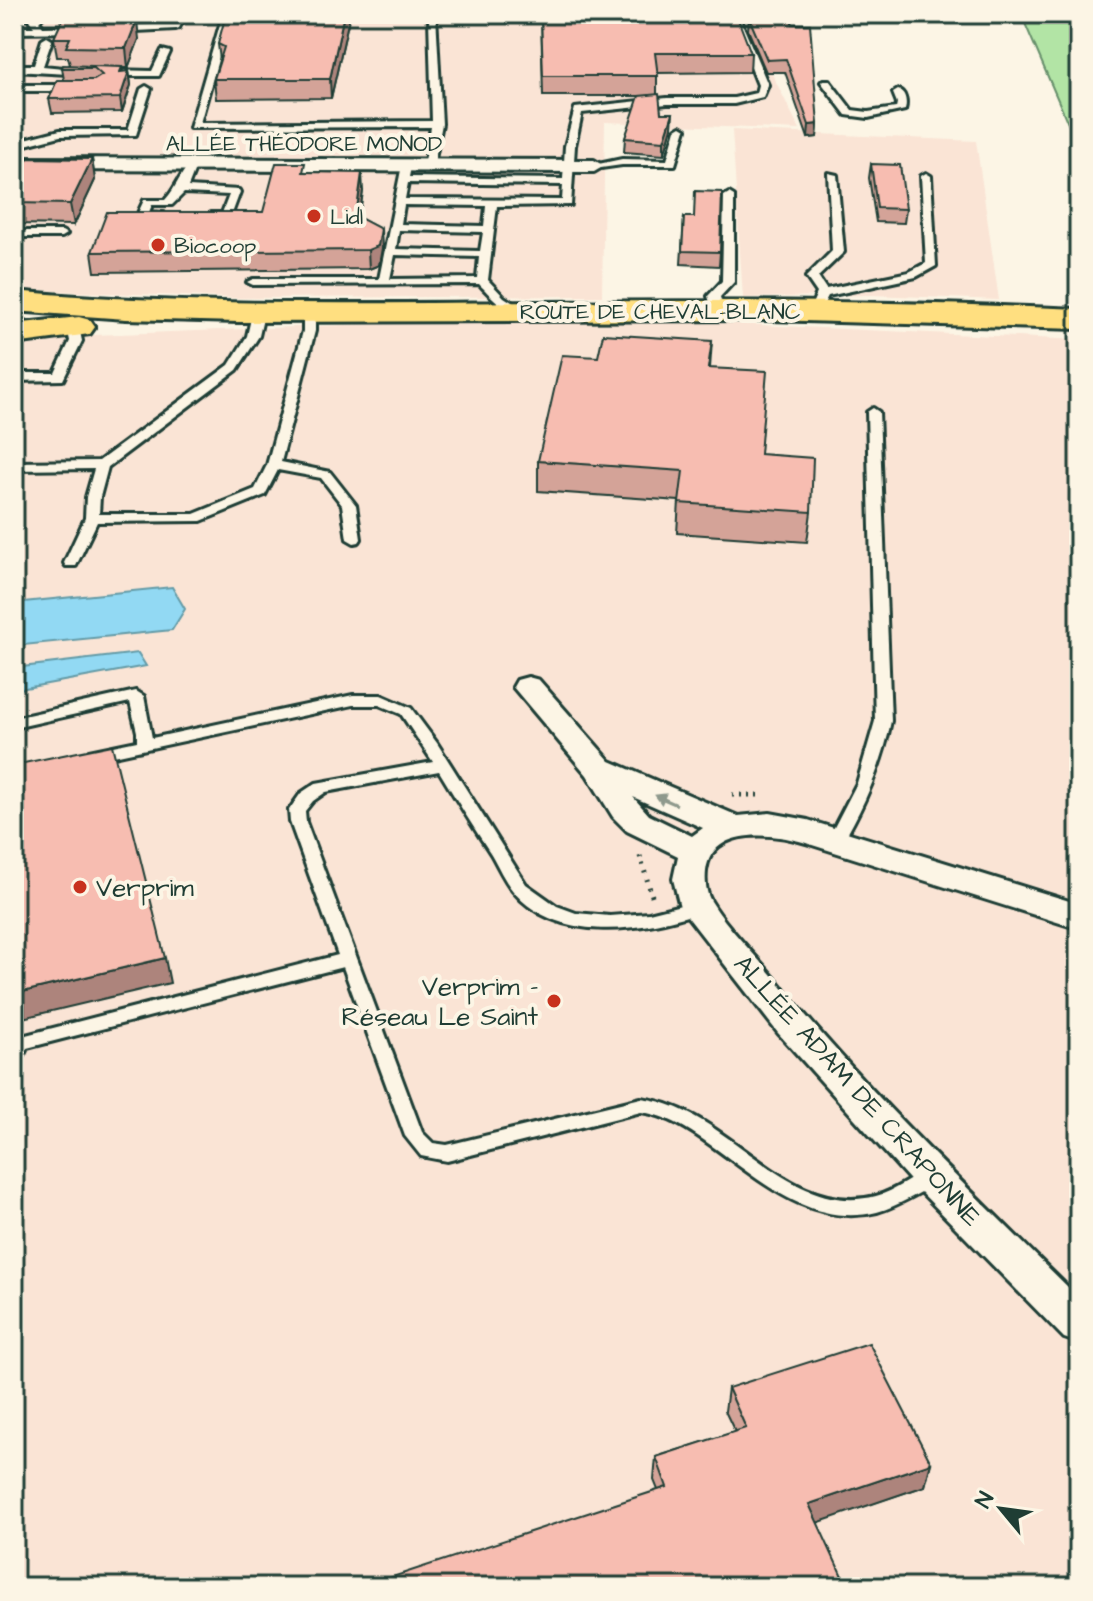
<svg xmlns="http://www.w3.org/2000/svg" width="1093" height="1601" viewBox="0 0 1093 1601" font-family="'Architects Daughter',sans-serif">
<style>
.built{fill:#fae4d5}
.green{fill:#b2e4a5;stroke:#68906c;stroke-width:2}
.water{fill:#92d9f3;stroke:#649ba7;stroke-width:2}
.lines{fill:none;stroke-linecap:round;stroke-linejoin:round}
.service-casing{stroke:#1f3d34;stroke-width:6}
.minor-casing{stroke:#1f3d34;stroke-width:6}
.primary-casing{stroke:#1f3d34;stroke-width:6}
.path{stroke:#1f3d34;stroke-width:5;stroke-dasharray:2 6;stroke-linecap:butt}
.service{fill:#fcf5e5;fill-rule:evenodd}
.minor{fill:#fcf5e5;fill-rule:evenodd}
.primary{fill:#ffdf80;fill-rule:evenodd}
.wall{fill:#d4a398;stroke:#1f3d34;stroke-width:2}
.shaded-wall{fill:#ad847c;stroke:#1f3d34;stroke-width:2}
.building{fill:#f7bdb1;stroke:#1f3d34;stroke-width:2}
.oneway{fill:#8e998c}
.poi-dot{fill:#c8321e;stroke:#fcf5e5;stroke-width:3}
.labels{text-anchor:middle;stroke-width:8;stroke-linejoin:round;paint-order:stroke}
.far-street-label{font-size:22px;fill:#1f3d34;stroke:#fcf5e5}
.far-poi-label{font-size:22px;fill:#1f3d34;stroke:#fcf5e5;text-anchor:start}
.poi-label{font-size:26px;fill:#1f3d34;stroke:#fcf5e5;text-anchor:start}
.street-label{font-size:26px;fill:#1f3d34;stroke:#fcf5e5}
</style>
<rect width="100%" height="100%" fill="#fcf5e5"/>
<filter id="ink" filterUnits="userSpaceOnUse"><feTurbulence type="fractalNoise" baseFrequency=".0125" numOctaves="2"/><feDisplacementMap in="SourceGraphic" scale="16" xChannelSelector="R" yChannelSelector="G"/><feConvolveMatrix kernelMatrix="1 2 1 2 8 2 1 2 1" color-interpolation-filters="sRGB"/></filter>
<g filter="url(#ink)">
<path class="built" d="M14 14H742L800 130 605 122 602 296 233 298 29 290 14 283Z
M732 130 976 141 999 300 871 295 743 298Z
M569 316 1079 340V1587H14V341L19 338Z"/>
<path class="green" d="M1021 14H1079V149Z"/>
<path class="water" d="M172 587 185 609 172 630 14 646V603Z
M138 653 146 666 14 690V668Z"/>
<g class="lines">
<g class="service-casing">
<path id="service" d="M36 14H46L39 21 43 27 80 26 85 29 80 32 14 33V27H34L29 20Z
M178 14H186L179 28 176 29 116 32 111 29 116 26 173 23Z
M223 14H231L200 123 432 121 429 19 416 14 436 15 442 124 433 169 424 167 431 127 190 128Z
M730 14H738L768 85 763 97 734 104H667L582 113 575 146 571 205 497 206 488 280 504 297 523 309V313C506 314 491 296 479 284L253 285 247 282 253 279H379L402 165 411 167 409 177 563 179 565 146 575 108 667 98H734L756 93 758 85ZM408 183 563 185 562 200 405 199ZM404 205 486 206 484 226 401 224ZM399 230 483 232 480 251 396 249ZM395 255 479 257 477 278 390 279Z
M47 37 52 40 43 66 84 70 87 71V75L14 71V65H34L42 40Z
M162 50 170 52 159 76H111L106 73 111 70 152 71Z
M823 80H829L852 110 868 112 896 108 897 103 893 93 898 90C906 92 907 103 905 110L868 118 846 115 821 82Z
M14 85H76L81 88 76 91H14Z
M146 86 151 89 136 135 60 136 14 148V142L60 130H128L141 89Z
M681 126 686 129 675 165H622L594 169 589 166 622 159 667 160 676 129Z
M191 164 196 167 188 187 239 190 240 192 230 219H211L206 216 211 213H222L229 195 184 193 172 205H152L149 212 164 213V217H138L137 215 144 200H165C176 189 182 169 191 164Z
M828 173 837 175 844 252 818 277 826 289 909 272 926 263 921 176 926 173 931 176 936 266 916 277 828 296 819 313H811L809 311 817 293 806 277 832 251Z
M729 193 734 196V282L720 297 724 309 718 312 712 309 708 296 722 281 724 196Z
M14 231H62L67 234 62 237H14Z
M309 310 315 313V331L281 462 330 472 356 505 361 539 359 542 354 543 347 539 342 505 321 478 278 470 265 495 201 521 97 522 76 566H66L64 563 85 518 86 497 94 469 14 470V462L99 461 229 365 247 336 252 314 258 311 264 314 259 336 237 370 108 467 100 497 99 514H194L255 489 267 465 303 331V313Z
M73 323 79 327 82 341 63 380 14 381V373H55L70 341 67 327Z
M873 408 879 412 891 721C882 766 864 806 841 845L835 847 827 841 857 783 875 721 867 412Z
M136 691 144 696 152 738 353 695H381L411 708 437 743 526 884 557 906 576 913 610 916 649 913 697 901 703 903 705 907 703 911C645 931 558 945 513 891 504 880 498 866 491 854 473 827 456 799 439 771L326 792 313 801 305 811 306 822 422 1132 433 1143 447 1145 641 1098C729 1108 785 1219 876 1196 896 1191 912 1176 931 1169L938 1171 941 1177 938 1183C918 1193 899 1206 877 1212 812 1228 761 1181 712 1146 690 1130 669 1116 641 1112L447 1161 421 1156 405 1136 343 967 27 1048 20 1064 14 1066V1038L338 955 290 822 289 810 301 793 316 783 433 762 401 714 379 705H353L95 760 87 755 89 751 137 741V732L130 702 14 728V718Z"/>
</g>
<g class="minor-casing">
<path id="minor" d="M14 158 594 160 604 166 594 172 14 170Z
M528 677 539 680 610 761 738 816 770 813 808 820 1079 904V929L809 844C778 834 712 824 706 871 705 881 706 893 711 901 729 931 759 958 781 986 872 1097 977 1197 1079 1298V1343L1064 1338 917 1188 778 1033 680 907 673 879 678 856 627 831 613 817 587 775 513 687 517 680ZM633 797 703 828 692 836 649 815Z"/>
</g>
<g class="primary-casing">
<path id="primary" d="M14 291C189 307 365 303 540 302 720 300 899 301 1079 309V329L770 320 238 322 126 319 14 311Z
M79 317 90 320 95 327 90 334 14 344V324Z"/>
</g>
<path class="path" d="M732 795H762
M640 856 652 896"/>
<use href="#service" class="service"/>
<use href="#minor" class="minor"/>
<use href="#primary" class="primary"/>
</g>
<path class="wall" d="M71 14H127L124 20 139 39 128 68H122L123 72 129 71 131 85 122 112 52 113 49 99 64 80 62 68 70 65 68 57H57L54 38 71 16Z
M350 14 331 98 216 99 214 79 220 60 218 44Z
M541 14 751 53 750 72 657 73V94L661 113 672 127 664 155 624 152 625 138 641 96H543Z
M749 18H790L818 124 817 137 808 138 785 72H766L748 30Z
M92 159 95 180 74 225 14 224V184Z
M871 164 906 209 904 223 876 222 869 178Z
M306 172 363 191 359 218 382 248 379 265 369 269 95 272 92 252 263 212Z
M684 217 720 252 719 266 681 264Z
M712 341 710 368 760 454 811 512 807 542 677 533 679 501 538 491V461L598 357Z
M728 1388 931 1463 925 1486 817 1522 658 1490 654 1480 656 1457 735 1432 725 1411Z"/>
<path class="shaded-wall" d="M344 14H350L331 98 330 79Z
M137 20 139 39 128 68 126 48Z
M129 71 131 85 122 112 120 98Z
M673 113 672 127 664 155V141Z
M818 124 817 137 808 138 809 125Z
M92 159 95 180 74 225 70 204Z
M362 173 363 191 357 234 356 216Z
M381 229 382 248 379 265 369 269 368 250Z
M165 958 170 983 14 1020V994Z
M931 1463 925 1486 805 1527 809 1504Z"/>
<path class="building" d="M226 14H344L330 79H214L224 47 218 44Z
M541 14H736L751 53H655L658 76H543Z
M64 16H116L114 20H137L126 48 66 47 70 38H54Z
M749 18H790L793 24H810L818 124 809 125 786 59 767 60Z
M63 65 122 67 120 72 129 71 120 98 49 99 57 80H94L102 75 94 68H62Z
M659 94 661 113H673L664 141 625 138 639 96Z
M28 158 92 159 70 204 14 203V184Z
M276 163H305L303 172 362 173 356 216 381 229 378 246 368 250 92 252 107 212H263Z
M871 164 900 165 906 209 877 208Z
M695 191 722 192 720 252 682 251 684 217H694Z
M603 334 712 341 708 368 767 371 760 454 813 458 811 512 679 503 683 471 538 461 562 355 598 357Z
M112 745 165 958 14 994V765Z
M869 1343 931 1463 809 1504 847 1587H362L667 1487 656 1457 746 1428 728 1388Z"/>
<defs><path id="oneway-solid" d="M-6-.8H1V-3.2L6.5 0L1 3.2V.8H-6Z" transform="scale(2)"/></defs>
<use class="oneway" href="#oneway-solid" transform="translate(666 800) rotate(-156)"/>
</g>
<g class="poi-dot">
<circle cx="314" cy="216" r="8"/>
<circle cx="158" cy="245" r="8"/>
<circle cx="80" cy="887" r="8"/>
<circle cx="554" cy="1001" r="8"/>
</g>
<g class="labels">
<g class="far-street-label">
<text x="304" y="151">ALLÉE THÉODORE MONOD</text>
<text x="660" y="319">ROUTE DE CHEVAL-BLANC</text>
</g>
<g class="far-poi-label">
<text x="330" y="224">Lidl</text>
<text x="174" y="253">Biocoop</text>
</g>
<g class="poi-label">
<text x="96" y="896">Verprim</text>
<text x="538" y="995" text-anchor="end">Verprim -<tspan x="538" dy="30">Réseau Le Saint</tspan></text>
</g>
<g class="street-label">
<text transform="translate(858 1090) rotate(48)" y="9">ALLÉE ADAM DE CRAPONNE</text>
</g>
</g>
<rect width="1093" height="1601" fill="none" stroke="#fcf5e5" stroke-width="48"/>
<rect x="24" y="24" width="1045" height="1553" fill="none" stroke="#1f3d34" stroke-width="3" filter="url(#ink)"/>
<g transform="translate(1001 1509) rotate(299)" stroke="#fcf5e5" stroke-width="6" paint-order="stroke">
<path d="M0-6L14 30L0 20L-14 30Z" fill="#1f3d34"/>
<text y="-12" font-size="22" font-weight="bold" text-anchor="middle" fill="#1f3d34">N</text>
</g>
</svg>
